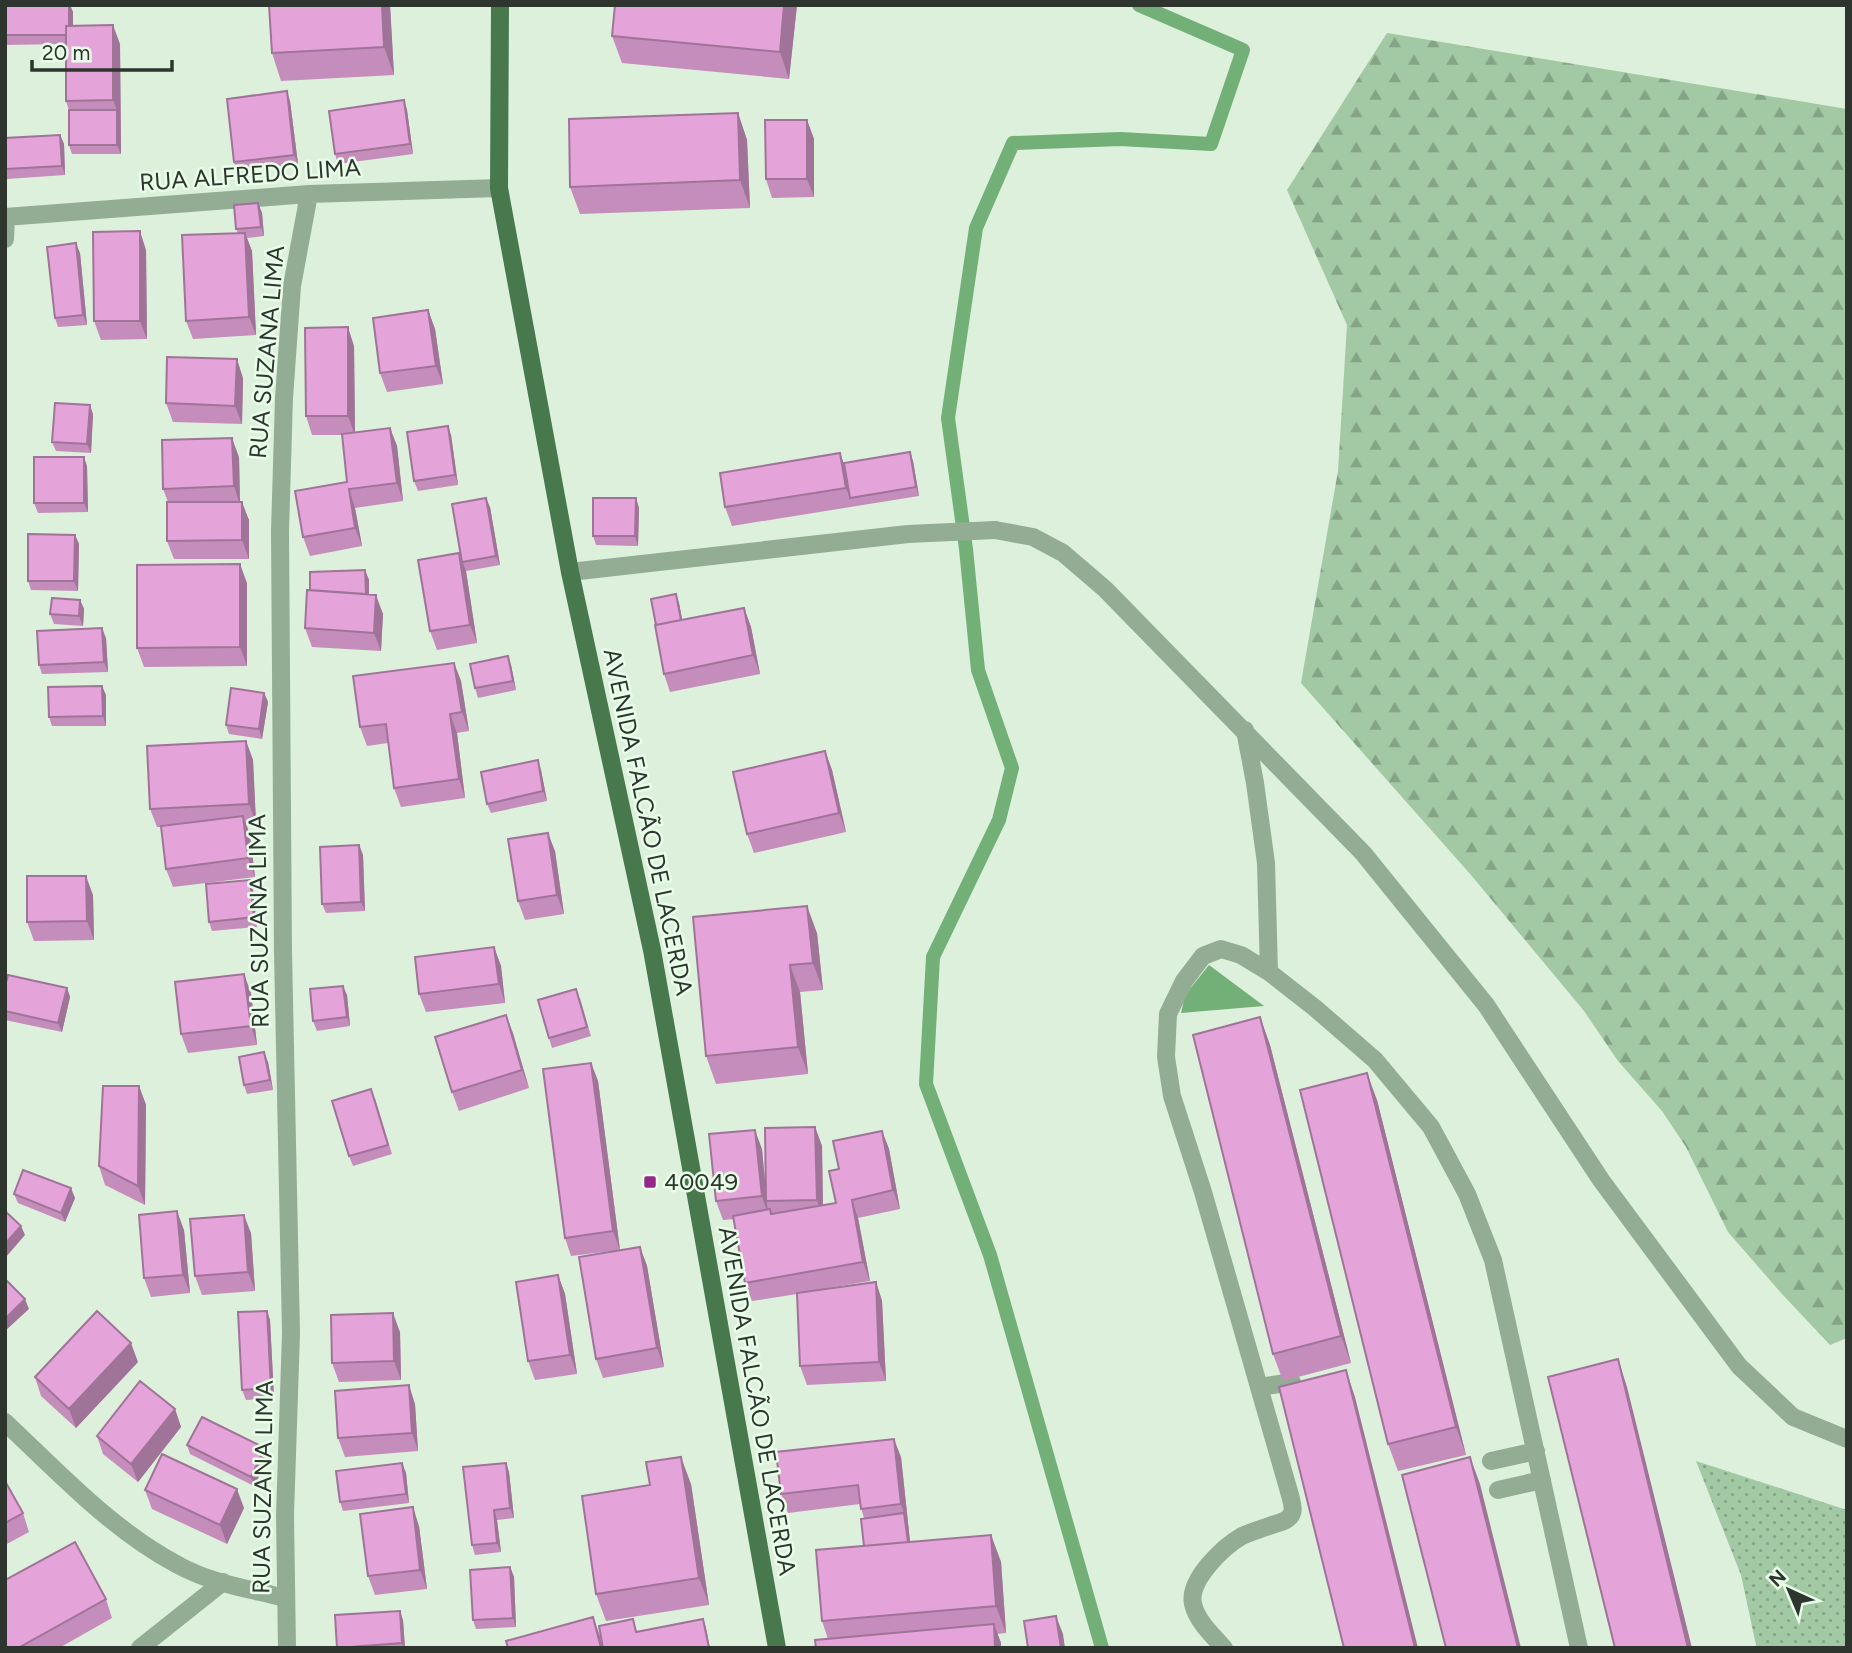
<svg xmlns="http://www.w3.org/2000/svg" width="1852" height="1653" viewBox="0 0 1852 1653" font-family="Figtree,sans-serif">
<style>
.grass{fill:url(#grass-dots)}
.forest{fill:url(#forest-firs)}
.water{fill:#73b078}
.lines{fill:none;stroke-linecap:round;stroke-linejoin:round}
.stream{stroke:#73b078;stroke-width:14}
.lane{stroke:#93ad94;stroke-width:18}
.street{stroke:#93ad94;stroke-width:18}
.primary{stroke:#48794c;stroke-width:18}
.wall{fill:#c58dbb}
.shaded-wall{fill:#a07398}
.building{fill:#e5a4d9;stroke:#a07398;stroke-width:2}
.poi-dot{fill:#952889;stroke:#e9fee9;stroke-width:2.5}
.labels{text-anchor:middle;stroke-width:5;stroke-linejoin:round;paint-order:stroke}
.street-label{font-size:24px;fill:#2d352e;stroke:#e9fee9}
.poi-label{font-size:24px;fill:#2d352e;stroke:#e9fee9;text-anchor:start}
</style>
<defs>
<pattern id="grass-dots" width="8" height="8" patternUnits="userSpaceOnUse" patternTransform="scale(1.75)"><rect width="8" height="8" fill="#a2c9a3"/><path d="M2 2h.1M6 6h.1" fill="none" stroke="#84a485" stroke-width="1.8" stroke-linecap="round"/></pattern>
<pattern id="forest-firs" width="22" height="20" patternUnits="userSpaceOnUse" patternTransform="scale(1.75)"><rect width="22" height="20" fill="#a2c9a3"/><path d="M5 1l3.5 6h-7zM16 11l3.5 6h-7z" fill="#84a485"/></pattern>
</defs>
<rect width="100%" height="100%" fill="#dcf0dc"/>
<path class="grass" d="M1696 1461 1847 1510V1646L1843 1648H1754L1756 1645 1741 1575Z"/>
<path class="forest" d="M1387 33 1847 109V1338L1830 1345 1782 1294 1728 1232 1686 1147 1662 1111 1618 1061 1584 1011 1471 875 1301 683 1338 471 1347 325 1287 190Z"/>
<path class="water" d="M1209 965 1264 1006 1181 1013 1185 995Z"/>
<g class="lines">
<path class="stream" d="M1102 1648 990 1255 926 1084 933 957 999 820 1012 768 978 670 966 549 948 418 976 228 1013 143 1120 139 1211 144 1243 50 1139 5"/>
<path class="lane" d="M995 530 1033 537 1063 553 1105 589 1363 853 1486 1005 1601 1180 1739 1366 1793 1417 1847 1439
M1245 730 1255 783 1266 863 1269 972
M1259 1387 1292 1382
M1491 1461 1536 1451
M1498 1490 1542 1480
M1224 1648C1212 1635 1197 1621 1193 1604 1188 1580 1223 1547 1242 1536 1256 1530 1270 1526 1284 1521 1296 1515 1293 1507 1290 1495L1203 1192 1172 1096 1166 1057 1168 1014 1184 981 1203 956 1221 949 1241 955 1269 972 1315 1008 1375 1060 1431 1127 1467 1194 1493 1260 1579 1648"/>
<path class="street" d="M5 217 309 194 499 188
M5 239 6 217
M570 572 908 534 995 530
M5 1422C59 1473 112 1530 178 1565 210 1583 250 1589 285 1598
M140 1648 223 1582
M287 1648 285 1515 291 1333 283 952 280 531 284 398 292 286 309 194"/>
<path class="primary" d="M500 5 499 188 570 572 652 950 777 1648"/>
</g>
<path class="wall" d="M5 5H70L73 12V26L120 44 121 154H72L69 145V110L66 101V44L5 45Z
M269 5H390L394 75 281 81 272 53Z
M615 5H797L789 79 622 63 612 36Z
M404 100 407 110 413 154 338 164 335 154Z
M290 101 298 164 237 172 234 162Z
M738 113 747 140 750 208 580 214 570 187Z
M807 120 814 139V197L772 198 766 179Z
M60 135 64 144 65 175 7 179 5 174V138Z
M258 203 262 213 264 236 247 238 252 251 256 335 193 339 186 321 238 233 236 229Z
M146 250 147 339 101 340 94 321Z
M80 253 87 325 58 327 55 318Z
M428 310 435 329 443 384 387 392 380 373Z
M354 346 355 432 390 428 397 446 403 501 355 508 362 546 310 556 303 537 347 482 342 435H312L306 416Z
M243 378 242 424 173 422 166 403Z
M93 414 91 453 56 451 52 442Z
M451 435 458 485 418 491 414 481Z
M239 457 240 502 249 520V559H174L167 541 168 502 163 489Z
M913 461 919 496 732 526 725 507 844 463Z
M87 466 88 512 38 513 34 503Z
M636 498 639 508 638 546 596 545 593 536Z
M490 507 500 565 466 571 477 643 437 650 430 631 462 562Z
M75 535 79 544 78 591 31 590 28 581Z
M365 570 369 580V594L383 614 381 651 312 647 305 628 310 590Z
M247 583V666L144 667 137 648Z
M80 600 84 609 83 626 54 624 50 614Z
M679 603 682 620 744 608 751 627 760 674 670 692 664 674Z
M106 638 108 672 42 674 39 665Z
M454 663 461 681 469 731 457 733 465 798 401 807 394 788 388 743 367 746 360 727Z
M511 665 516 690 478 698 475 688Z
M264 693 268 702 262 739 229 734 226 725Z
M106 695V726H52L49 717Z
M246 741 253 760 256 823H246L250 835 255 877 173 887 166 869 162 827H157L150 809Z
M825 751 832 770 846 832 754 853 747 834Z
M541 770 547 801 491 813 487 804Z
M359 845 363 855 365 911 326 913 322 904Z
M555 851 564 914 525 920 518 901Z
M253 889 257 927 212 931 209 922Z
M93 895 94 940 34 941 27 922Z
M817 933 823 990 800 992 808 1074 716 1084 706 1056Z
M494 947 501 966 505 1003 426 1012 419 994Z
M5 986 67 988 70 997 62 1032 5 1020Z
M251 993 257 1045 188 1053 181 1034Z
M347 995 350 1026 317 1031 313 1021Z
M580 998 591 1036 552 1048 549 1038Z
M506 1015 529 1088 459 1111 452 1092Z
M1260 1017 1270 1045 1351 1363 1283 1381 1273 1354Z
M268 1062 273 1090 247 1094 244 1085Z
M591 1063 598 1081 620 1250 571 1256 565 1238Z
M139 1086 146 1105 145 1205 105 1185 99 1166Z
M375 1098 392 1154 353 1166 349 1156Z
M1377 1100 1466 1455 1398 1471 1388 1444Z
M815 1127 822 1146 823 1205 836 1203 839 1169 882 1131 889 1149 900 1209 858 1218 870 1281 822 1289 876 1282 882 1301 886 1381 807 1385 800 1366 797 1294 752 1301 745 1283 734 1219 723 1220 716 1201 762 1149 766 1191Z
M14 1194 75 1198 65 1222 18 1203Z
M184 1230 190 1293 151 1297 144 1278Z
M251 1233 255 1291 202 1295 195 1276Z
M640 1247 647 1266 664 1367 603 1378 596 1359Z
M558 1275 565 1294 577 1374 535 1380 528 1361Z
M267 1311 270 1320 274 1398 246 1400 242 1390Z
M400 1332 401 1380 339 1382 332 1363Z
M138 1362 76 1428 41 1396 35 1377Z
M415 1404 418 1451 345 1457 338 1438Z
M175 1409 181 1427 138 1482 103 1454 97 1436Z
M187 1445 265 1448 269 1457 254 1486 190 1454Z
M901 1457 910 1542 991 1535 1001 1562 1006 1633 997 1634 1001 1643V1648H816L828 1639 822 1621 864 1546V1518L860 1504 788 1513 781 1494Z
M402 1463 406 1473 409 1503 343 1511 340 1502Z
M506 1463 509 1472 514 1518 497 1520 501 1552 475 1555 472 1545Z
M5 1481 23 1513 29 1532 5 1545Z
M691 1484 709 1605 606 1621 596 1594Z
M145 1490 244 1508 227 1544 152 1509Z
M419 1526 427 1589 375 1595 368 1576Z
M510 1567 514 1577 516 1627 476 1629 473 1620Z
M106 1599 112 1618 59 1648H5Z
M403 1620 405 1648H337Z"/>
<path class="shaded-wall" d="M69 5H70L73 12V44L69 35Z
M382 5H390L394 75 384 47Z
M784 5H797L789 79 780 52Z
M113 25 120 44 121 154 117 145V110L113 100Z
M287 91 290 101 298 164 294 155Z
M404 100 407 110 413 154 410 144Z
M738 113 747 140 750 208 740 180Z
M807 120 814 139V197L807 179Z
M60 135 64 144 65 175 62 166Z
M258 203 262 213 264 236 261 227Z
M140 231 146 250 147 339 140 321Z
M245 233 252 251 256 335 249 317Z
M76 243 80 253 87 325 83 315Z
M428 310 435 329 443 384 436 366Z
M348 327 354 346 355 435 348 416Z
M237 359 243 378 242 424 235 406Z
M90 405 93 414 91 453 87 444Z
M448 426 451 435 458 485 455 475Z
M390 428 397 446 403 501 397 483Z
M232 438 239 457 240 505 234 486Z
M910 452 913 461 919 496 916 487Z
M840 453 847 472 850 498 846 488Z
M84 457 87 466 88 512 84 503Z
M349 489 355 508 362 546 355 528Z
M486 498 490 507 500 565 496 556Z
M636 498 639 508 638 546 635 536Z
M242 502 249 520V559L242 540Z
M75 535 79 544 78 591 74 581Z
M459 553 466 571 477 643 470 625Z
M240 564 247 583V666L240 647Z
M365 570 369 580V607L366 598Z
M676 594 679 603 686 640 683 630Z
M376 595 383 614 381 651 374 633Z
M80 600 84 609 83 626 79 616Z
M744 608 751 627 760 674 753 655Z
M102 628 106 638 108 672 104 662Z
M508 656 511 665 516 690 513 681Z
M454 663 461 681 469 731 462 712Z
M102 686 106 695V726L103 716Z
M264 693 268 702 262 739 259 729Z
M450 714 457 733 465 798 459 779Z
M246 741 253 760 256 823 249 804Z
M825 751 832 770 846 832 839 813Z
M538 760 541 770 547 801 543 791Z
M243 816 250 835 255 877 248 858Z
M548 833 555 851 564 914 557 895Z
M359 845 363 855 365 911 361 902Z
M86 876 93 895 94 940 87 921Z
M250 880 253 889 257 927 254 917Z
M807 906 817 933 823 990 813 963Z
M494 947 501 966 505 1003 499 984Z
M790 965 800 992 808 1074 798 1047Z
M244 974 251 993 257 1045 251 1026Z
M343 986 347 995 350 1026 347 1017Z
M67 988 70 997 62 1032 58 1023Z
M506 1015 513 1033 529 1088 522 1070Z
M1260 1017 1270 1045 1351 1363 1341 1336Z
M264 1052 268 1062 273 1090 270 1080Z
M591 1063 598 1081 620 1250 613 1231Z
M1367 1073 1377 1100 1466 1455 1456 1427Z
M139 1086 146 1105 145 1205 138 1186Z
M815 1127 822 1146 823 1219 817 1200Z
M755 1130 762 1149 768 1215 762 1196Z
M882 1131 889 1149 900 1209 893 1190Z
M71 1188 75 1198 65 1222 61 1213Z
M852 1200 858 1218 870 1281 863 1262Z
M177 1211 184 1230 190 1293 183 1275Z
M244 1215 251 1233 255 1291 248 1272Z
M21 1226 25 1235 6 1257 5 1244Z
M640 1247 647 1266 664 1367 657 1348Z
M558 1275 565 1294 577 1374 570 1355Z
M876 1282 882 1301 886 1381 879 1362Z
M25 1299 29 1309 5 1331V1319Z
M267 1311 270 1320 274 1398 271 1388Z
M393 1313 400 1332 401 1380 394 1361Z
M131 1343 138 1362 76 1428 69 1409Z
M1618 1359 1627 1387 1692 1648H1688Z
M1346 1370 1355 1397 1418 1648H1415Z
M409 1385 415 1404 418 1451 412 1433Z
M175 1409 181 1427 138 1482 131 1464Z
M894 1439 901 1457 913 1569 910 1560 904 1513 901 1504Z
M265 1448 269 1457 254 1486 251 1477Z
M681 1457 691 1484 709 1605 699 1578Z
M1470 1457 1480 1484 1521 1648H1518Z
M402 1463 406 1473 409 1503 406 1494Z
M506 1463 509 1472 514 1518 510 1508Z
M237 1489 244 1508 227 1544 220 1525Z
M413 1507 419 1526 427 1589 420 1570Z
M494 1510 497 1520 501 1552 497 1543Z
M991 1535 1001 1562 1006 1633 996 1606Z
M510 1567 514 1577 516 1627 513 1618Z
M400 1611 403 1620 405 1648H404L402 1643Z
M1056 1616 1063 1634 1065 1648H1061Z
M593 1617 600 1636 603 1648H601Z
M703 1619 706 1628 710 1648H709Z
M994 1624 1001 1643V1648H995Z"/>
<path class="building" d="M5 5H69V26H66V35H5Z
M269 5H382L384 47 272 53Z
M615 5H784L780 52 612 36Z
M113 25V100L66 101V26Z
M287 91 294 155 234 162 227 99Z
M404 100 410 144 335 154 329 111Z
M69 110H117V145H69Z
M738 113 740 180 570 187 569 119Z
M765 120H807V179H766Z
M60 135 62 166 5 169V138Z
M258 203 261 227 236 229 234 205Z
M140 231V321H94L93 232Z
M245 233 249 317 186 321 182 235Z
M76 243 83 315 55 318 47 247Z
M428 310 436 366 380 373 373 318Z
M348 327V416H306L305 328Z
M167 357 237 359 235 406 166 403Z
M55 403 90 405 87 444 52 442Z
M448 426 455 475 414 481 407 432Z
M390 428 397 483 349 489 355 528 303 537 295 491 347 482 342 434Z
M232 438 234 486 163 489 162 440Z
M910 452 916 487 850 498 844 463Z
M840 453 846 488 725 507 720 473Z
M34 457H84V503H34Z
M486 498 496 556 462 562 452 504Z
M593 498H636L635 536H593Z
M167 502H242V540L167 541Z
M28 534 75 535 74 581H28Z
M459 553 470 625 430 631 418 560Z
M240 564V647L137 648V565Z
M365 570 366 594 310 590V572Z
M307 590 376 595 374 633 305 628Z
M676 594 681 620 656 625 651 599Z
M52 598 80 600 79 616 50 614Z
M744 608 753 655 664 674 655 625Z
M102 628 104 662 39 665 37 631Z
M508 656 513 681 475 688 470 664Z
M454 663 462 712 450 714 459 779 394 788 386 724 360 727 353 676Z
M102 686 103 716 49 717 48 687Z
M231 688 264 693 259 729 226 725Z
M246 741 249 804 150 809 147 746Z
M825 751 839 813 747 834 733 772Z
M538 760 543 791 487 804 481 772Z
M243 816 248 858 166 869 161 826Z
M548 833 557 895 518 901 508 839Z
M359 845 361 902 322 904 320 847Z
M27 876H86L87 921 27 922Z
M250 880 254 917 209 922 206 884Z
M807 906 813 963 790 965 798 1047 706 1056 693 917Z
M494 947 499 984 419 994 415 957Z
M244 974 251 1026 181 1034 175 982Z
M8 975 67 988 58 1023 5 1011V986Z
M343 986 347 1017 313 1021 310 989Z
M576 989 587 1027 549 1038 538 1000Z
M506 1015 522 1070 452 1092 435 1037Z
M1260 1017 1341 1336 1273 1354 1193 1035Z
M264 1052 270 1080 244 1085 239 1057Z
M591 1063 613 1231 565 1238 543 1069Z
M1367 1073 1456 1427 1388 1444 1300 1090Z
M103 1086H139L138 1186 99 1166Z
M371 1089 388 1145 349 1156 332 1101Z
M815 1127 817 1200 766 1201 765 1128Z
M755 1130 762 1196 716 1201 709 1134Z
M882 1131 893 1190 852 1200 863 1262 745 1283 733 1216 770 1209 771 1214 836 1203 829 1171 839 1169 833 1141Z
M23 1170 71 1188 61 1213 14 1194Z
M5 1211 21 1226 5 1244Z
M177 1211 183 1275 144 1278 139 1215Z
M244 1215 248 1272 195 1276 190 1219Z
M640 1247 657 1348 596 1359 579 1257Z
M558 1275 570 1355 528 1361 516 1282Z
M5 1279 25 1299 5 1319Z
M876 1282 879 1362 800 1366 797 1293Z
M97 1311 131 1343 69 1409 35 1377Z
M267 1311 271 1388 242 1390 238 1312Z
M393 1313 394 1361 332 1363 331 1315Z
M1618 1359 1688 1648H1615L1548 1377Z
M1346 1370 1415 1648H1344L1279 1387Z
M140 1381 175 1409 131 1464 97 1436Z
M409 1385 412 1433 338 1438 335 1391Z
M202 1417 265 1448 251 1477 187 1445Z
M894 1439 901 1504 861 1509 858 1485 781 1494 776 1452Z
M162 1454 237 1489 220 1525 145 1490Z
M681 1457 699 1578 596 1594 582 1496 650 1485 646 1462Z
M1470 1457 1518 1648H1446L1402 1475Z
M402 1463 406 1494 340 1502 336 1471Z
M506 1463 510 1508 494 1510 497 1543 472 1545 463 1467Z
M5 1481 23 1513 5 1523Z
M413 1507 420 1570 368 1576 360 1514Z
M904 1513 908 1542 864 1546 861 1519Z
M991 1535 996 1606 822 1621 816 1550Z
M75 1542 106 1599 18 1648H5V1580Z
M510 1567 513 1618 473 1620 470 1570Z
M400 1611 402 1643 337 1648 335 1615Z
M1056 1616 1061 1648H1028L1024 1621Z
M593 1617 601 1648H508L506 1641Z
M633 1619 636 1632 703 1619 709 1648H603L599 1626Z
M994 1624 995 1648H816L815 1640Z"/>
<rect class="poi-dot" x="643" y="1175" width="14" height="14" rx="3.5"/>
<g class="labels">
<g class="street-label">
<text transform="translate(250 175) rotate(-4)" y="8">RUA ALFREDO LIMA</text>
<text transform="translate(267 352) rotate(-85)" y="8">RUA SUZANA LIMA</text>
<text transform="translate(648 822) rotate(78)" y="8">AVENIDA FALCÃO DE LACERDA</text>
<text transform="translate(259 921) rotate(-91)" y="8">RUA SUZANA LIMA</text>
<text transform="translate(757 1401) rotate(80)" y="8">AVENIDA FALCÃO DE LACERDA</text>
<text transform="translate(263 1487) rotate(-89)" y="8">RUA SUZANA LIMA</text>
</g>
<g class="poi-label">
<text x="664" y="1190">40049</text>
</g>
</g>
<rect width="1852" height="1653" fill="none" stroke="#2d352e" stroke-width="14"/>
<g transform="translate(1789 1590) rotate(316)" stroke="#e9fee9" stroke-width="5" paint-order="stroke">
<path d="M0-5L12 26L0 18L-12 26Z" fill="#2d352e"/>
<text y="-10" font-size="19" font-weight="bold" text-anchor="middle" fill="#2d352e">N</text>
</g>
<path d="M32 60v10h140v-10" fill="none" stroke="#2d352e" stroke-width="3.5"/>
<text x="42" y="60" font-size="21" fill="#2d352e" stroke="#e9fee9" stroke-width="5" paint-order="stroke">20 m</text>
</svg>
